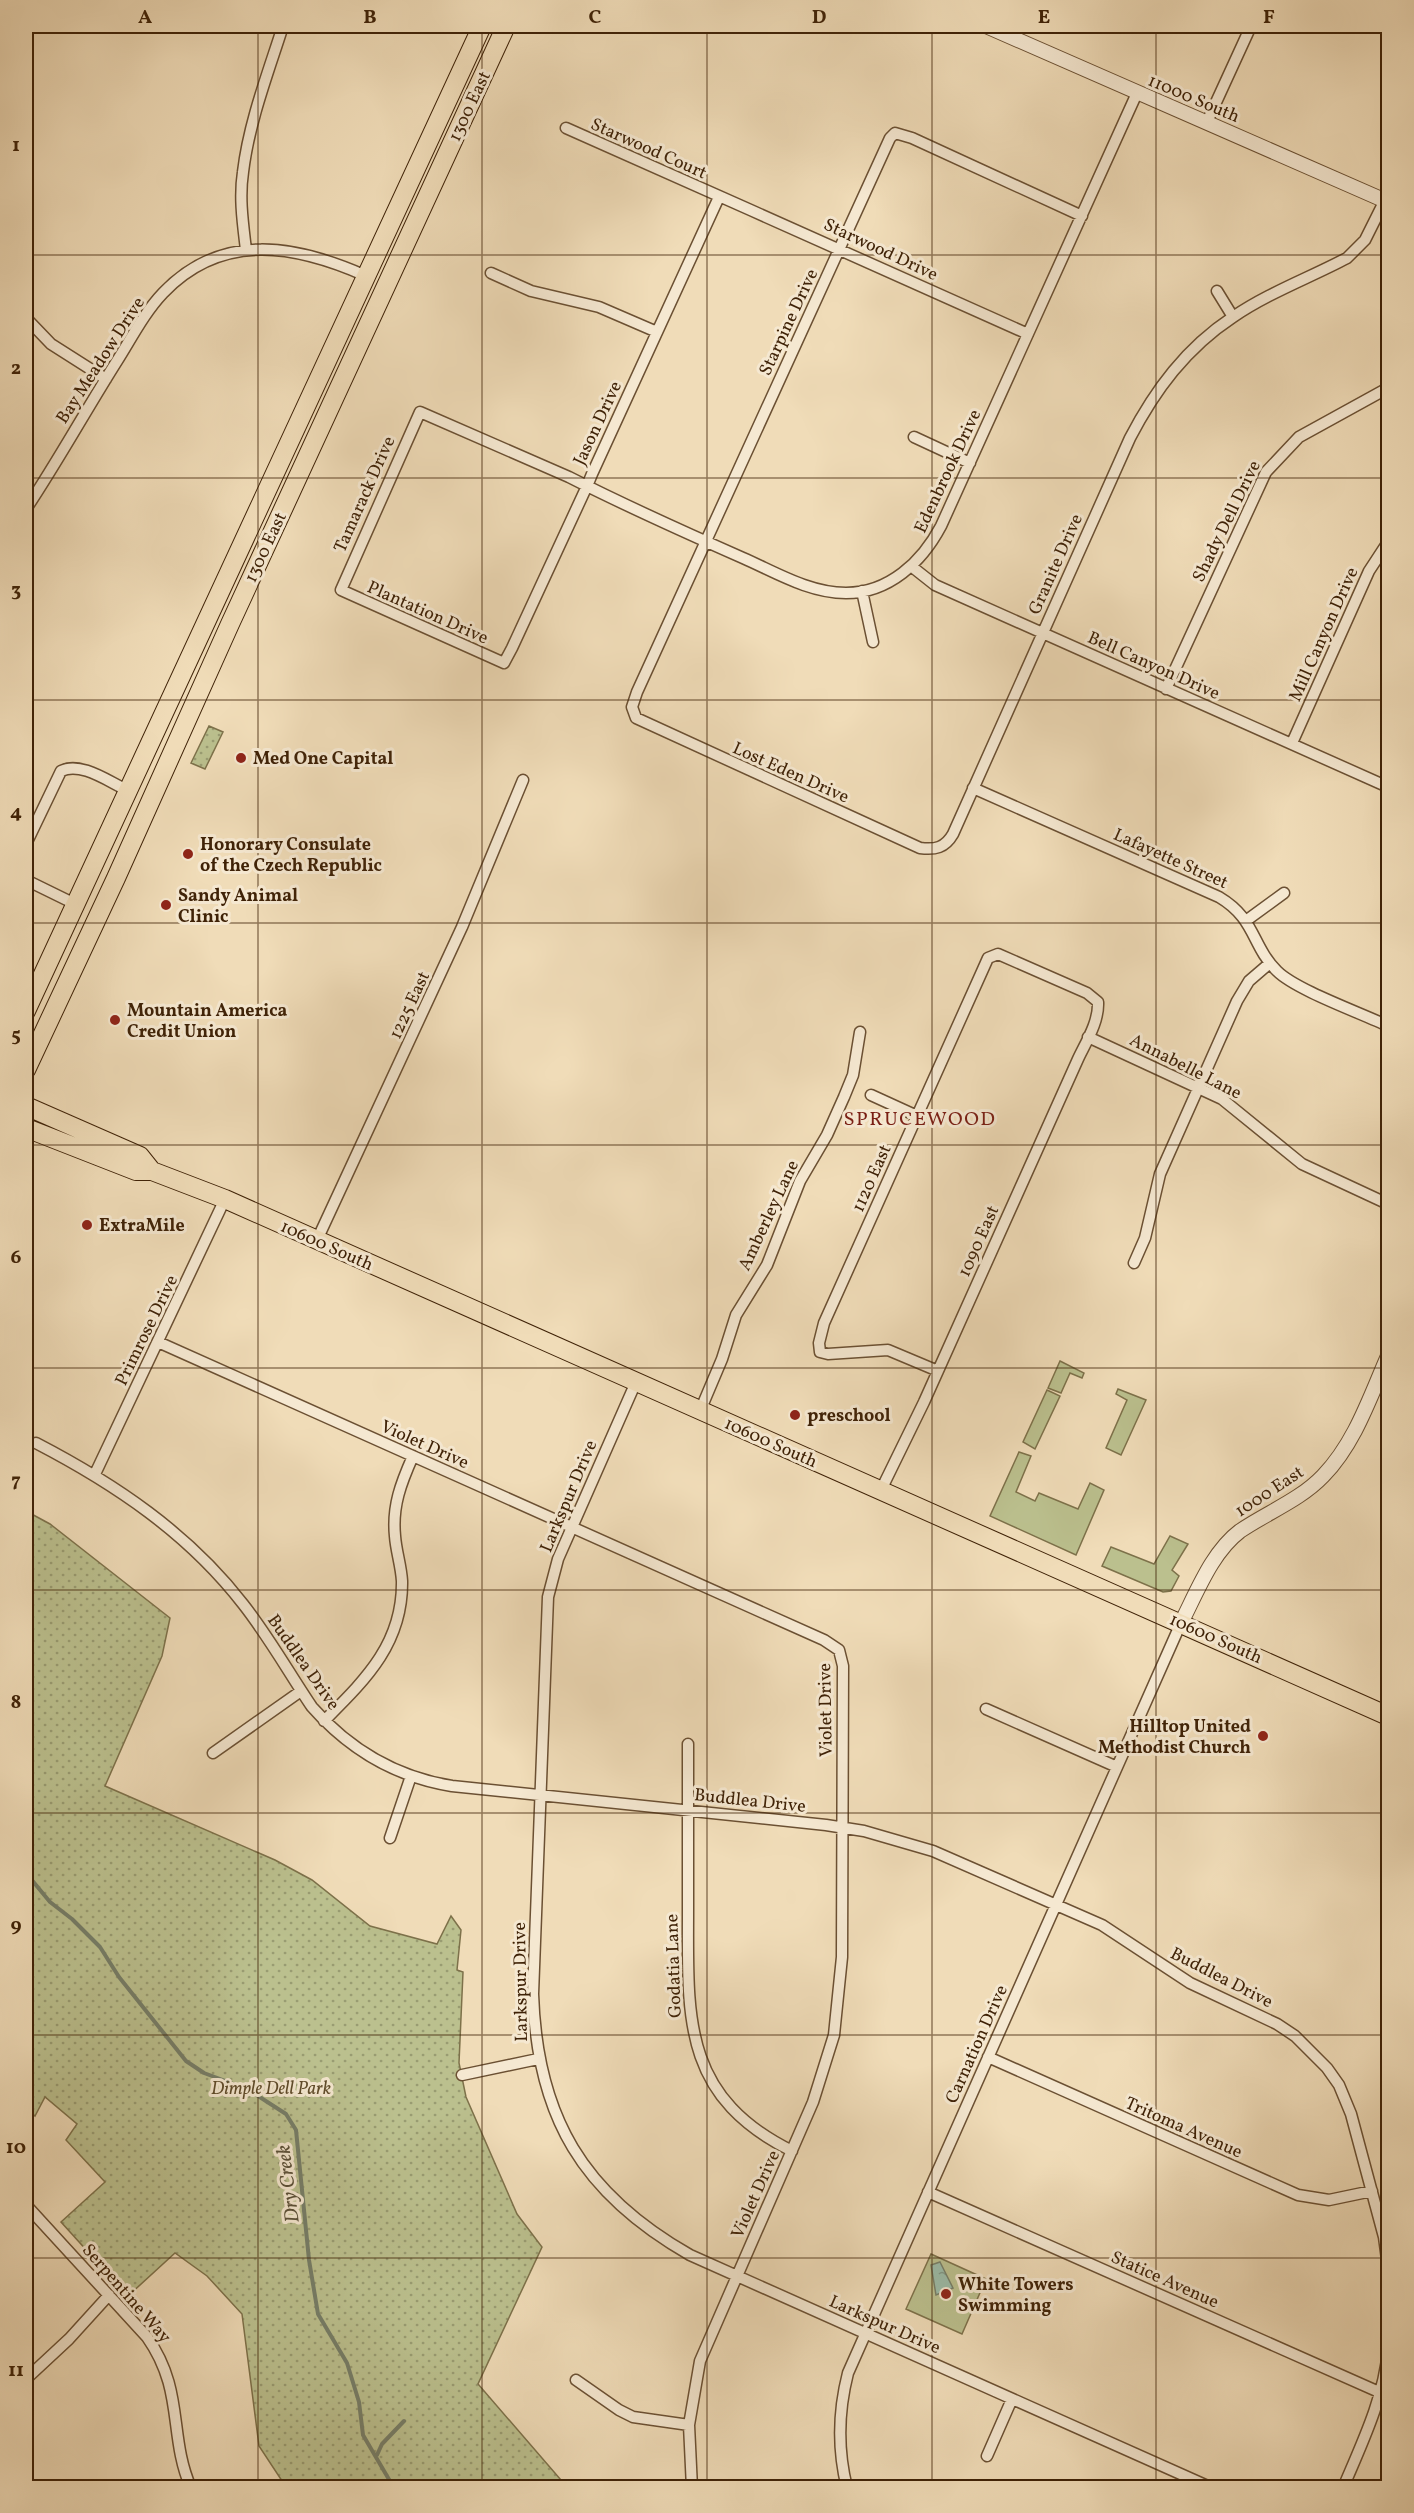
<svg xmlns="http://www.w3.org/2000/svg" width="1414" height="2513" viewBox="0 0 1414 2513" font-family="Vollkorn,serif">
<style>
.grass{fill:#bbc08e;stroke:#7d714a;stroke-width:1.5}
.park{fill:url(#park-dots);stroke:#7d714a;stroke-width:1.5}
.water{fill:url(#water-ripples);stroke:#767e68;stroke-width:1.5}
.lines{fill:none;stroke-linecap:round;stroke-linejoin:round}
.stream{stroke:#767e68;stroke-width:4}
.minor-casing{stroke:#6b5033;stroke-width:13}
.tertiary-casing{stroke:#6b5033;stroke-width:16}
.primary-casing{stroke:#3f2207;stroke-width:20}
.minor{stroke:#f5e8d1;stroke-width:10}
.tertiary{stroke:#f5e8d1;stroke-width:14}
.primary{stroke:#f0dcb8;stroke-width:18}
.grid{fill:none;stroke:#3f2207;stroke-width:1.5;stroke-opacity:0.55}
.poi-dot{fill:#8f2418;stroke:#f5e8d1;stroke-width:2}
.labels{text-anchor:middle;stroke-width:6;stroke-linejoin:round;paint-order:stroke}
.street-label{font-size:18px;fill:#3f2207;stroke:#f5e8d1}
.poi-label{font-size:18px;font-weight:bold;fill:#3f2207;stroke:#f5e8d1;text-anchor:start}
.park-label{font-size:18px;font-style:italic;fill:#5e4a29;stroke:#f5e8d1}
.neighbourhood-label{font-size:20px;letter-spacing:1.5px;fill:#7a1f14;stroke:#f5e8d1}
.water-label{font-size:20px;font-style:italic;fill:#5b5038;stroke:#f5e8d1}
.neatline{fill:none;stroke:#3f2207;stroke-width:2}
.grid-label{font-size:20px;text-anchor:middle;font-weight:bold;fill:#3f2207}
</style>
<defs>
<pattern id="park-dots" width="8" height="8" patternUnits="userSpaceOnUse" patternTransform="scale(1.5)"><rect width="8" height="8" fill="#bbc08e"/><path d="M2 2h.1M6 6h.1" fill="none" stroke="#999c72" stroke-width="1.8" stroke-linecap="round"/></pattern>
<pattern id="water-ripples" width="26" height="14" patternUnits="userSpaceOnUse" patternTransform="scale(1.5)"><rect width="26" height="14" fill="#9bbca9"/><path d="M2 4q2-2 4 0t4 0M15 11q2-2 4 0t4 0" fill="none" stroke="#809888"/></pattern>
</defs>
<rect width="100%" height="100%" fill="#f0dcb8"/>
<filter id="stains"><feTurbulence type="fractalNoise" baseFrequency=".00333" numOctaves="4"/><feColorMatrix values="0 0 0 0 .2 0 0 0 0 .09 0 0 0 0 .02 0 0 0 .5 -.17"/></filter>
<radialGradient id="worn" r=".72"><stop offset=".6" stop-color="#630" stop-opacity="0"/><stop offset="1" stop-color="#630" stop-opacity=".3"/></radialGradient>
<path class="grass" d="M1060 1361 1084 1373 1082 1378 1070 1373 1061 1393 1048 1388Z
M1118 1389 1146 1400 1121 1455 1106 1448 1127 1400 1116 1394Z
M1047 1390 1060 1396 1035 1449 1023 1442Z
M1019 1452 1031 1456 1016 1492 1035 1501 1039 1493 1078 1509 1090 1483 1104 1490 1076 1555 990 1516Z
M1170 1536 1188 1544 1172 1570 1179 1576 1171 1591 1163 1592 1102 1566 1111 1547 1154 1564Z
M931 2254 986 2279 962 2334 906 2309Z"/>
<path class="park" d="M209 726 223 732 205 769 191 763Z
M26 1511 50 1524 170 1618 162 1656 105 1786 275 1860 312 1880 370 1926 437 1944 451 1916 461 1930 457 1970 463 1972 459 2063 466 2097 517 2214 542 2247 478 2384 567 2487H286L259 2446 242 2314 207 2276 175 2253 128 2296 61 2222 105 2182 66 2140 77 2124 45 2097 35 2116 26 2108Z"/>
<path class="water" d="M940 2262 953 2288 936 2295 931 2265Z"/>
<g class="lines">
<path class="stream" d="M26 1873 50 1902 72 1919 100 1947 119 1977 186 2061 204 2073 247 2089 286 2114 296 2130 309 2260 318 2314 347 2363 359 2402 363 2435 394 2488
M377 2455 382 2444 404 2421"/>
<g class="minor-casing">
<path id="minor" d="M1207 122 1251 26
M566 128C720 197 874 264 1028 334
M719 197 592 474 587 486 512 648 504 663 341 590 420 412 569 477C626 506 684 532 743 558 775 572 809 593 846 593 889 593 922 562 941 526L1137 93
M1082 216 912 138 895 133 890 138 637 692 632 707 636 718 920 848C935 850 945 848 953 834L1130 438C1155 390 1186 348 1233 317 1268 293 1309 278 1347 258L1365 240 1385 200
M246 250C243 224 239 198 243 172 249 122 268 73 283 26
M491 273 531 291 599 307 657 332
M1217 291 1233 317
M26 318 51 344 106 379
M914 437 970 463
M26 509C58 461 86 410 117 361 131 339 144 313 163 293 222 231 296 245 366 276
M911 566 935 585 1388 787
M862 591 873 642
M1166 689 1266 472 1299 437 1388 388
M1292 743 1369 571 1388 542
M973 788 1219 897C1256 919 1251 945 1277 971 1296 990 1361 1013 1388 1026
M26 844 61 771C81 761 109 782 127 790
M26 880 75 904
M1247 920 1284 893
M1088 1037 1222 1099 1302 1164 1388 1204
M871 1095 917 1116
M317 1240 462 927 523 780
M1134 1263 1145 1238 1160 1174 1237 1001 1249 981 1270 963
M158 1342 824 1640 839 1650 843 1666 842 1957 834 2035 813 2102 700 2361 689 2425 692 2488
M636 1382 558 1559 548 1597 533 1994C537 2117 583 2194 690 2255L1212 2488
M700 1411 722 1359 736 1315 767 1265 800 1181 827 1135 844 1097 853 1075 860 1032
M36 1443C115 1484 188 1533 243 1604 269 1637 289 1673 312 1707 349 1749 396 1777 452 1786L826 1825 864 1831 933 1851 1102 1925 1190 1983 1277 2024 1295 2036 1327 2068 1339 2085 1351 2114 1384 2237 1388 2267
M95 1474 225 1199
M881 1490 924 1402 1078 1059C1086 1042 1099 1022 1098 1002L1087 993 998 954 988 958 984 967 824 1323 819 1343 820 1352 828 1354 888 1350 938 1371
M986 1709 1117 1767
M324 1721C365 1680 403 1644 402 1581 401 1565 396 1551 395 1536 392 1506 401 1483 413 1456
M688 1744C688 1799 688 1854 688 1909 688 2016 681 2096 792 2151
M213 1753 301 1691
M390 1838 411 1776
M988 2057 1298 2195 1329 2200 1372 2191
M462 2075 538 2059
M928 2192 1388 2396
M26 2205 147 2337C185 2391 168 2435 191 2488
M26 2379 69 2339 109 2295
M576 2380 619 2410 633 2417 689 2425
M987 2456 1012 2399
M847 2488C837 2448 838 2412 848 2373L1181 1623
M1343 2488C1362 2443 1384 2398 1388 2350"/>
</g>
<g class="tertiary-casing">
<path id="tertiary" d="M986 26 1388 202
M1181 1623C1197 1592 1212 1552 1240 1531 1268 1512 1300 1500 1323 1476 1355 1443 1370 1397 1388 1356"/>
</g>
<g class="primary-casing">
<path id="primary" d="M26 1011 482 26
M26 1070 116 878 230 624 506 26
M26 1106 140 1156 152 1171
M26 1128 136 1171H152L225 1199 1388 1716"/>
</g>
<use href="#minor" class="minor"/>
<use href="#tertiary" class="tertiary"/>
<use href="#primary" class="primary"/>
</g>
<path class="grid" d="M258 26V2488M482 26V2488M707 26V2488M932 26V2488M1156 26V2488M26 255H1388M26 478H1388M26 700H1388M26 923H1388M26 1145H1388M26 1368H1388M26 1590H1388M26 1813H1388M26 2035H1388M26 2258H1388"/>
<g class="poi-dot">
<circle cx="241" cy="758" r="6"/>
<circle cx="188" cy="854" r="6"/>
<circle cx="166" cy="905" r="6"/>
<circle cx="115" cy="1020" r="6"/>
<circle cx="87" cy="1225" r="6"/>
<circle cx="795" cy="1415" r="6"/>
<circle cx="1263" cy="1736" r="6"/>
<circle cx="946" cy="2294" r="6"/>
</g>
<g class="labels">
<g class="street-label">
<text transform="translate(1194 98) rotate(23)" y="6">11000 South</text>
<text transform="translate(469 106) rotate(-65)" y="6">1300 East</text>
<text transform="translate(649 148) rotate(24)" y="6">Starwood Court</text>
<text transform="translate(881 249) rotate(25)" y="6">Starwood Drive</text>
<text transform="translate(788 322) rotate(-65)" y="6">Starpine Drive</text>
<text transform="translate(100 360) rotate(-57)" y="6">Bay Meadow Drive</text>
<text transform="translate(597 423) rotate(-65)" y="6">Jason Drive</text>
<text transform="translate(947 471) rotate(-65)" y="6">Edenbrook Drive</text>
<text transform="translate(364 494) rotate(-66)" y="6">Tamarack Drive</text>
<text transform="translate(1226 521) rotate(-64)" y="6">Shady Dell Drive</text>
<text transform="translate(265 547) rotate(-65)" y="6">1300 East</text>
<text transform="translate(1055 564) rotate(-66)" y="6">Granite Drive</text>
<text transform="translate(428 612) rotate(24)" y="6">Plantation Drive</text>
<text transform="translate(1323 634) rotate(-66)" y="6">Mill Canyon Drive</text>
<text transform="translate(1154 665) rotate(24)" y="6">Bell Canyon Drive</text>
<text transform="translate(791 772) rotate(24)" y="6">Lost Eden Drive</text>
<text transform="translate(1171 858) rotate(24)" y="6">Lafayette Street</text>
<text transform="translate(409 1005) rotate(-65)" y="6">1225 East</text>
<text transform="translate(1186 1066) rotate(27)" y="6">Annabelle Lane</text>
<text transform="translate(871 1178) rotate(-66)" y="6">1120 East</text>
<text transform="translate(768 1215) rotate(-65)" y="6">Amberley Lane</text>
<text transform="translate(978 1241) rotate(-66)" y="6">1090 East</text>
<text transform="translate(327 1245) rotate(24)" y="6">10600 South</text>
<text transform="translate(146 1330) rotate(-64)" y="6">Primrose Drive</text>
<text transform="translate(771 1442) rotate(24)" y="6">10600 South</text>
<text transform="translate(425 1444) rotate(24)" y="6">Violet Drive</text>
<text transform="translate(1269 1491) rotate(-33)" y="6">1000 East</text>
<text transform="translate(568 1496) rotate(-67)" y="6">Larkspur Drive</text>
<text transform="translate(1216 1638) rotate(24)" y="6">10600 South</text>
<text transform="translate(304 1662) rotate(55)" y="6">Buddlea Drive</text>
<text transform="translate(825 1710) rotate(-91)" y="6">Violet Drive</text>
<text transform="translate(750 1800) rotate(6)" y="6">Buddlea Drive</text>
<text transform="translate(673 1966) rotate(-92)" y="6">Godatia Lane</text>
<text transform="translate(1222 1977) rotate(27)" y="6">Buddlea Drive</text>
<text transform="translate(520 1982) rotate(-91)" y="6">Larkspur Drive</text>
<text transform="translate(976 2044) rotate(-66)" y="6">Carnation Drive</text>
<text transform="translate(1184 2127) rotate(24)" y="6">Tritoma Avenue</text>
<text transform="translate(755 2194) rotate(-66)" y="6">Violet Drive</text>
<text transform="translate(1165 2279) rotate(24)" y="6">Statice Avenue</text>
<text transform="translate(127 2293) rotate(49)" y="6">Serpentine Way</text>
<text transform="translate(885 2324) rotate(24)" y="6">Larkspur Drive</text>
</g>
<g class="poi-label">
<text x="253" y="764">Med One Capital</text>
<text x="200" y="850">Honorary Consulate<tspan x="200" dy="21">of the Czech Republic</tspan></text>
<text x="178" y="901">Sandy Animal<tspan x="178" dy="21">Clinic</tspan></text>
<text x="127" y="1016">Mountain America<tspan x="127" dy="21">Credit Union</tspan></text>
<text x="99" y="1231">ExtraMile</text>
<text x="807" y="1421">preschool</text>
<text x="1251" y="1732" text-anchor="end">Hilltop United<tspan x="1251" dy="21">Methodist Church</tspan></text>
<text x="958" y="2290">White Towers<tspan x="958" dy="21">Swimming</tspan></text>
</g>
<g class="park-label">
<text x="271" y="2094">Dimple Dell Park</text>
</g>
<g class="neighbourhood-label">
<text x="920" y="1125">SPRUCEWOOD</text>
</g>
<g class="water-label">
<text transform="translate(287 2184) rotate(-97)" y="7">Dry Creek</text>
</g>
</g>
<rect width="1414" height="2513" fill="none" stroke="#f0dcb8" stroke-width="66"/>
<rect x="33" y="33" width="1348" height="2447" class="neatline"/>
<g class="grid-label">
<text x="145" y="23">A</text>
<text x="370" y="23">B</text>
<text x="595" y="23">C</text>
<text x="819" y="23">D</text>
<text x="1044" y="23">E</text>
<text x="1269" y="23">F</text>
<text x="16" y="151">1</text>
<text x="16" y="374">2</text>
<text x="16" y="596">3</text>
<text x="16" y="818">4</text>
<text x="16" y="1041">5</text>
<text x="16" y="1263">6</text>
<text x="16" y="1486">7</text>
<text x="16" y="1708">8</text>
<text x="16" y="1931">9</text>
<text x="16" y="2153">10</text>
<text x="16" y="2376">11</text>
</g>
<rect width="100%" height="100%" filter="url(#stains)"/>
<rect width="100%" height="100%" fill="url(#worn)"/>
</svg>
